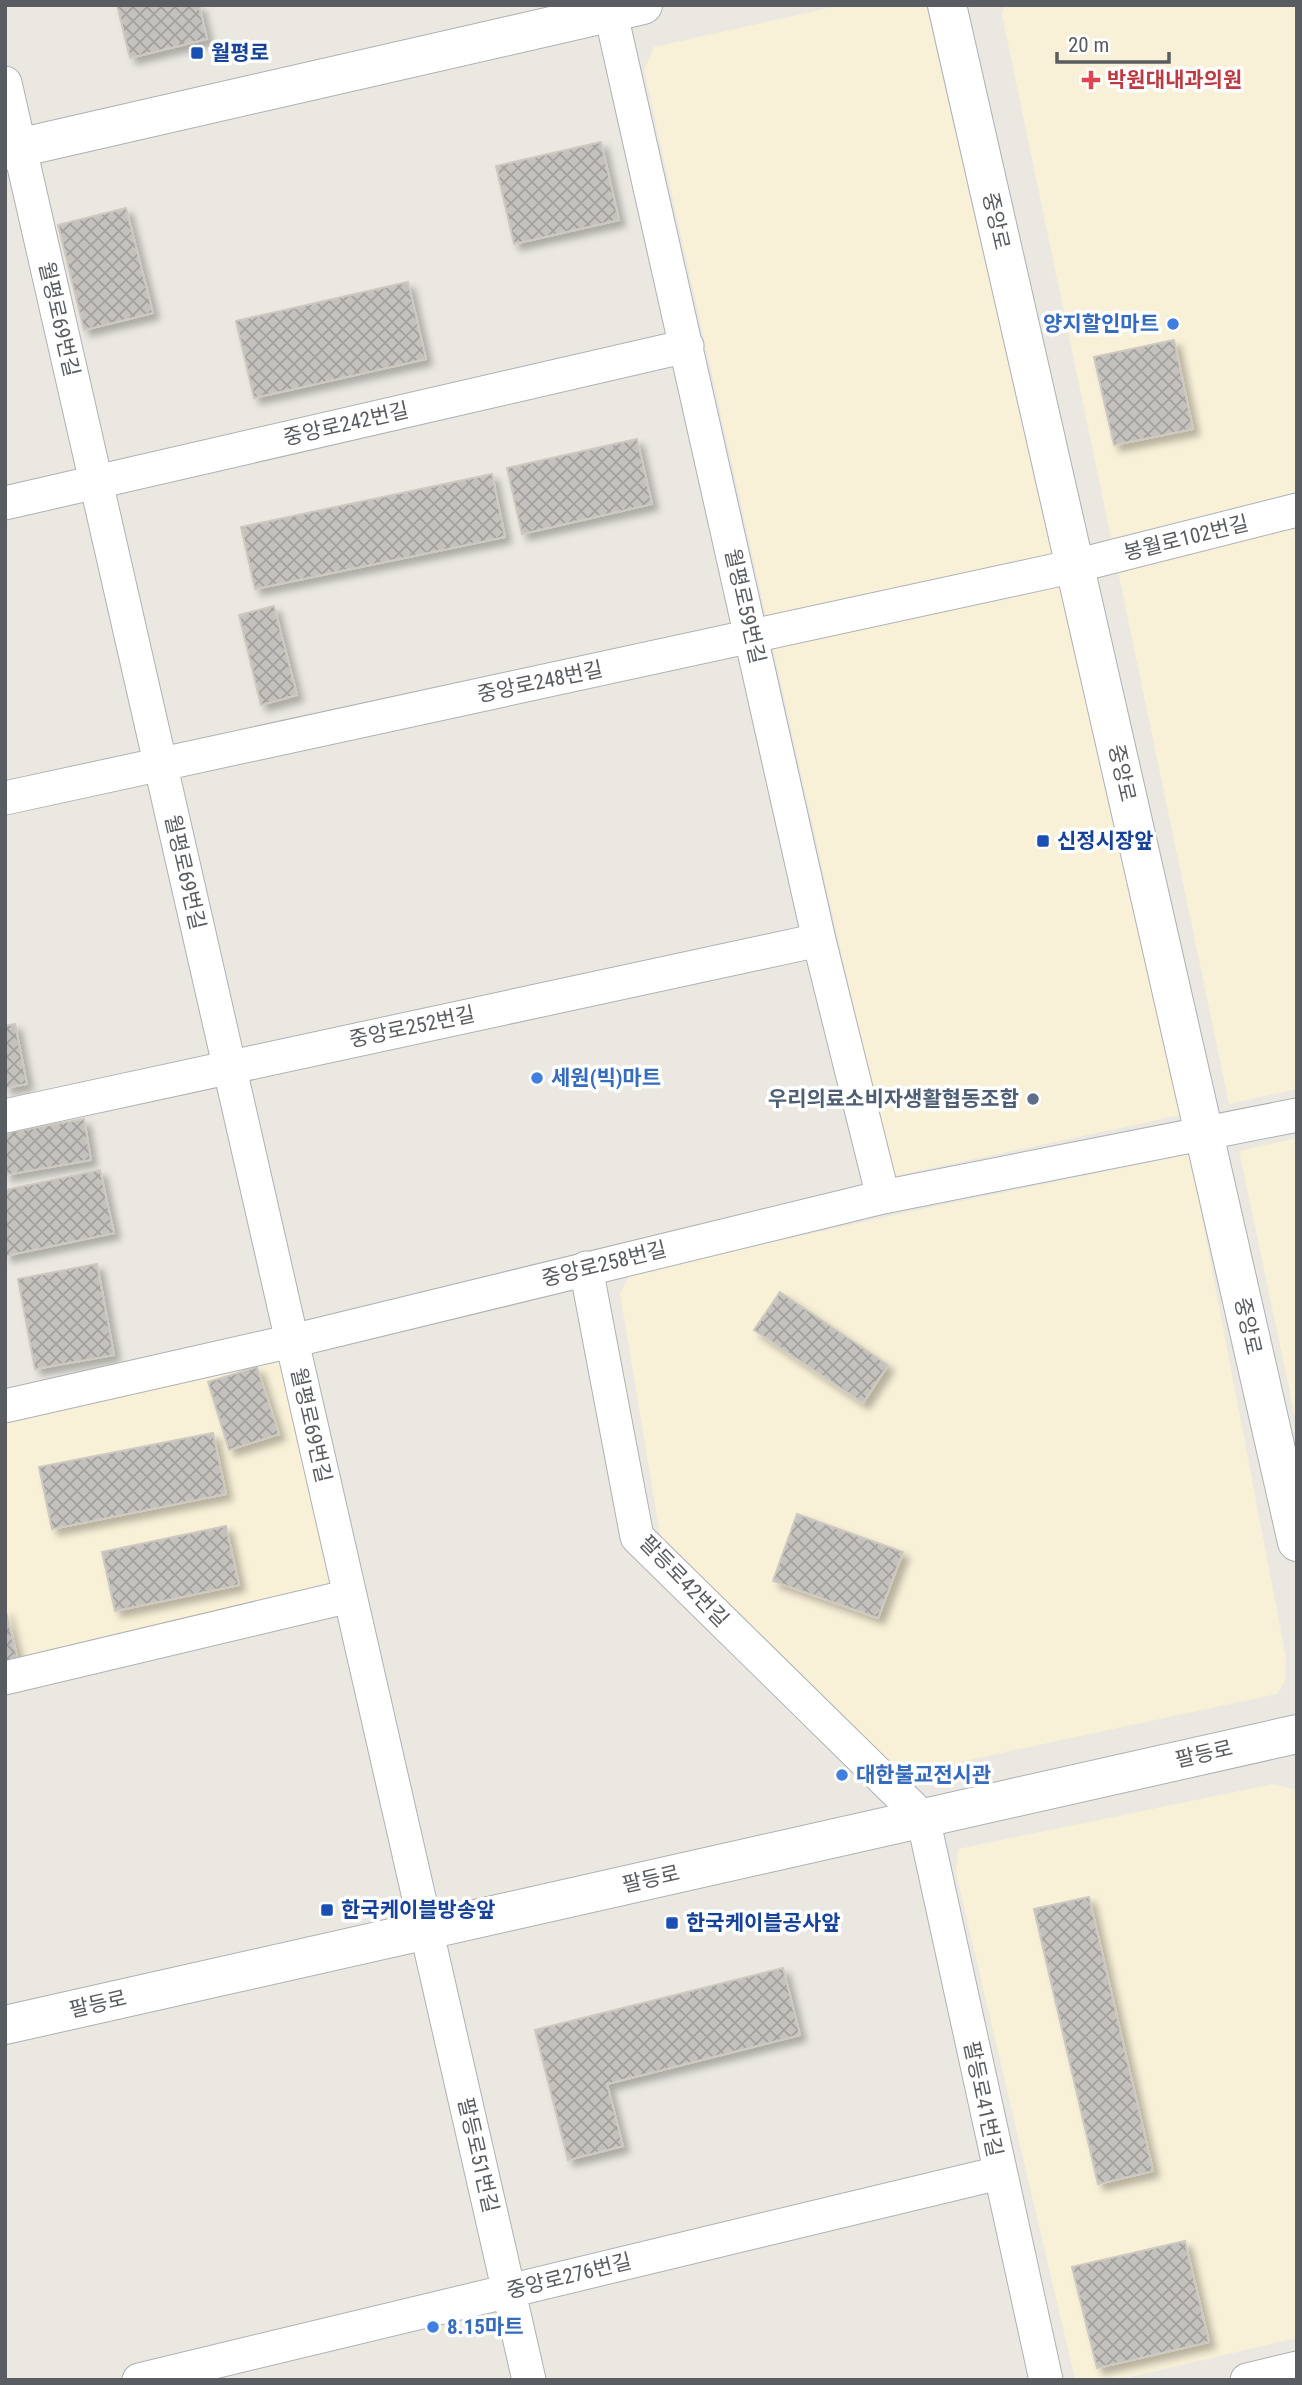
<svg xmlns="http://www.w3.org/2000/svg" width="1302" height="2385" viewBox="0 0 1302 2385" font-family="'Roboto Condensed','Noto Sans KR',sans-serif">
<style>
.commercial{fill:#f8f0d7}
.building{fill:url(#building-cross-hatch);stroke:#cec9c0;stroke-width:2;filter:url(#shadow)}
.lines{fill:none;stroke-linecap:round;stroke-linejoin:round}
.minor-casing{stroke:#aeb1b5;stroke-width:35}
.secondary-casing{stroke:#adb0b4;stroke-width:40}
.minor{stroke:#fff;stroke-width:33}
.secondary{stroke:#fff;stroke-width:38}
.transit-dot{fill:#1a4fb4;stroke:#fff;stroke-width:2.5}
.health-dot{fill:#e0444e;stroke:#fff;stroke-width:2.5}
.shop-dot{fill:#3f7fe0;stroke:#fff;stroke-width:2.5}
.service-dot{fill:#5c6f8a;stroke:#fff;stroke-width:2.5}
.labels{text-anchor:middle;stroke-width:7;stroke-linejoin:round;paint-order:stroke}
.transit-label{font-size:21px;font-weight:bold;fill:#164399;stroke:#fff;text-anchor:start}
.health-label{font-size:21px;font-weight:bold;fill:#be3a42;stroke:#fff;text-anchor:start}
.street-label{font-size:21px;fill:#595c60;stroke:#fff}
.shop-label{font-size:21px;font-weight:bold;fill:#366cbe;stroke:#fff;text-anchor:start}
.service-label{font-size:21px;font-weight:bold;fill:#4e5e75;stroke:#fff;text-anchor:end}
</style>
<defs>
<pattern id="building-cross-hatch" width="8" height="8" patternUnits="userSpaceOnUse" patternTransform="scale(1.75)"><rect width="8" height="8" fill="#c5c2be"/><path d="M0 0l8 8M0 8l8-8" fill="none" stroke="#a3a19e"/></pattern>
<filter id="shadow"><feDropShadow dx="6" dy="6" stdDeviation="3.5" flood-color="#0004"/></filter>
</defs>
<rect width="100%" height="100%" fill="#eae8e1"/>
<path class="commercial" d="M842 5H926L1181 1115 895 1176 875 1104 644 70 654 47Z
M1005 5H1297V1089L1229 1104 1002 15Z
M1297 1138V1426L1239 1151Z
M1190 1154 1286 1658 1285 1681 1277 1694 889 1777 660 1535 620 1294 630 1274 904 1213Z
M281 1357 331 1588 5 1667V1423L257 1367Z
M1273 1784 1297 1790V2338L1118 2380 1075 2379 956 1873 958 1849Z"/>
<path class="building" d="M117 5H199L207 39 130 58Z
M601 142 619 220 514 244 496 166Z
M126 208 153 313 84 330 58 225Z
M408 282 426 359 254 398 236 321Z
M1174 340 1193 429 1114 445 1094 357Z
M637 439 652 504 522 534 507 468Z
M492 474 505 537 255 589 241 527Z
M274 606 297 695 261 705 239 615Z
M15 1024 27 1084 5 1088V1026Z
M84 1119 91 1160 5 1175V1133Z
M100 1170 114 1233 5 1256V1190Z
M97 1264 114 1355 35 1369 18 1279Z
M780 1292 888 1365 863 1403 754 1330Z
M257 1367 279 1434 229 1450 208 1382Z
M213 1433 226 1494 52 1529 39 1467Z
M797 1514 903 1552 878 1618 773 1581Z
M226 1526 239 1585 115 1611 102 1552Z
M5 1608 19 1664 5 1667Z
M1089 1897 1153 2171 1098 2184 1034 1909Z
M783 1968 800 2035 607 2084 623 2146 568 2160 535 2030Z
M1185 2241 1209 2342 1097 2368 1072 2267Z"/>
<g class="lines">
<g class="minor-casing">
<path id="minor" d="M609 5 819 940 883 1197
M5 83 529 2380
M5 503 687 346
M5 798 1075 566 1297 510
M5 1116 819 940
M586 1268 637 1537 923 1818 1046 2380
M5 1406 292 1341 883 1197 1297 1115
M5 1678 350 1596
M139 2380 999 2173
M1247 2380 1297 2368"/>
</g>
<g class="secondary-casing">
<path id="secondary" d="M947 5 1297 1542
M5 151 643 5
M5 2025 1297 1734"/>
</g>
<use href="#minor" class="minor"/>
<use href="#secondary" class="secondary"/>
</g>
<g class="transit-dot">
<rect x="190" y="46" width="14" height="14" rx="3.5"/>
<rect x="1036" y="834" width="14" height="14" rx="3.5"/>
<rect x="320" y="1903" width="14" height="14" rx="3.5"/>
<rect x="665" y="1916" width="14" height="14" rx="3.5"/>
</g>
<path class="health-dot" d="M1087.5 69.5h7v7h7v7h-7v7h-7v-7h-7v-7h7z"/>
<g class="shop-dot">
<circle cx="1173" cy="324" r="7"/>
<circle cx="537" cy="1078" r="7"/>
<circle cx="842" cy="1775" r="7"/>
<circle cx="433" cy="2327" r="7"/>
</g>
<circle class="service-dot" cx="1033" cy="1099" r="7"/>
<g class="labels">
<g class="transit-label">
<text x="211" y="60">월평로</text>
<text x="1057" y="848">신정시장앞</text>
<text x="341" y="1917">한국케이블방송앞</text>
<text x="686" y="1930">한국케이블공사앞</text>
</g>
<g class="health-label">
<text x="1107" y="87">박원대내과의원</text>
</g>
<g class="street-label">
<text transform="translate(996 221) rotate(77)" y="7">중앙로</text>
<text transform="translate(59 319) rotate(77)" y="7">월평로69번길</text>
<text transform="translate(346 424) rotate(-13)" y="7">중앙로242번길</text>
<text transform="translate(1186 538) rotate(-14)" y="7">봉월로102번길</text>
<text transform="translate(745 606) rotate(77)" y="7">월평로59번길</text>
<text transform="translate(540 682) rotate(-12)" y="7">중앙로248번길</text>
<text transform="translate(1122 773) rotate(77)" y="7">중앙로</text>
<text transform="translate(185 872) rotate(77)" y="7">월평로69번길</text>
<text transform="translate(412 1027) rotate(-12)" y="7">중앙로252번길</text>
<text transform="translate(604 1264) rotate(-14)" y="7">중앙로258번길</text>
<text transform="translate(1248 1326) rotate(77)" y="7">중앙로</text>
<text transform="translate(311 1425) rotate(77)" y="7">월평로69번길</text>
<text transform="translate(684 1581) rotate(46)" y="7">팔등로42번길</text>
<text transform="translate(1204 1754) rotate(-13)" y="7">팔등로</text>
<text transform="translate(651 1879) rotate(-13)" y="7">팔등로</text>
<text transform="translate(98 2004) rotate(-13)" y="7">팔등로</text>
<text transform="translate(983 2099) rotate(78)" y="7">팔등로41번길</text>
<text transform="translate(478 2155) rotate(77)" y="7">팔등로51번길</text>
<text transform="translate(569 2276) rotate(-14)" y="7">중앙로276번길</text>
</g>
<g class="shop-label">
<text x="1159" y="331" text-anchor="end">양지할인마트</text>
<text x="551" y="1085">세원(빅)마트</text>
<text x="856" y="1782">대한불교전시관</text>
<text x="447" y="2334">8.15마트</text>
</g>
<g class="service-label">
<text x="1019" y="1106">우리의료소비자생활협동조합</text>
</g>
</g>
<rect width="1302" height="2385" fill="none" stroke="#595c60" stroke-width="14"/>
<path d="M1057 52v10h112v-10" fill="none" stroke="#595c60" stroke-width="3.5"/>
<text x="1068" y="52" font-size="21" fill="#595c60" stroke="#ffffff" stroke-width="5" paint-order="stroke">20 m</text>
</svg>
